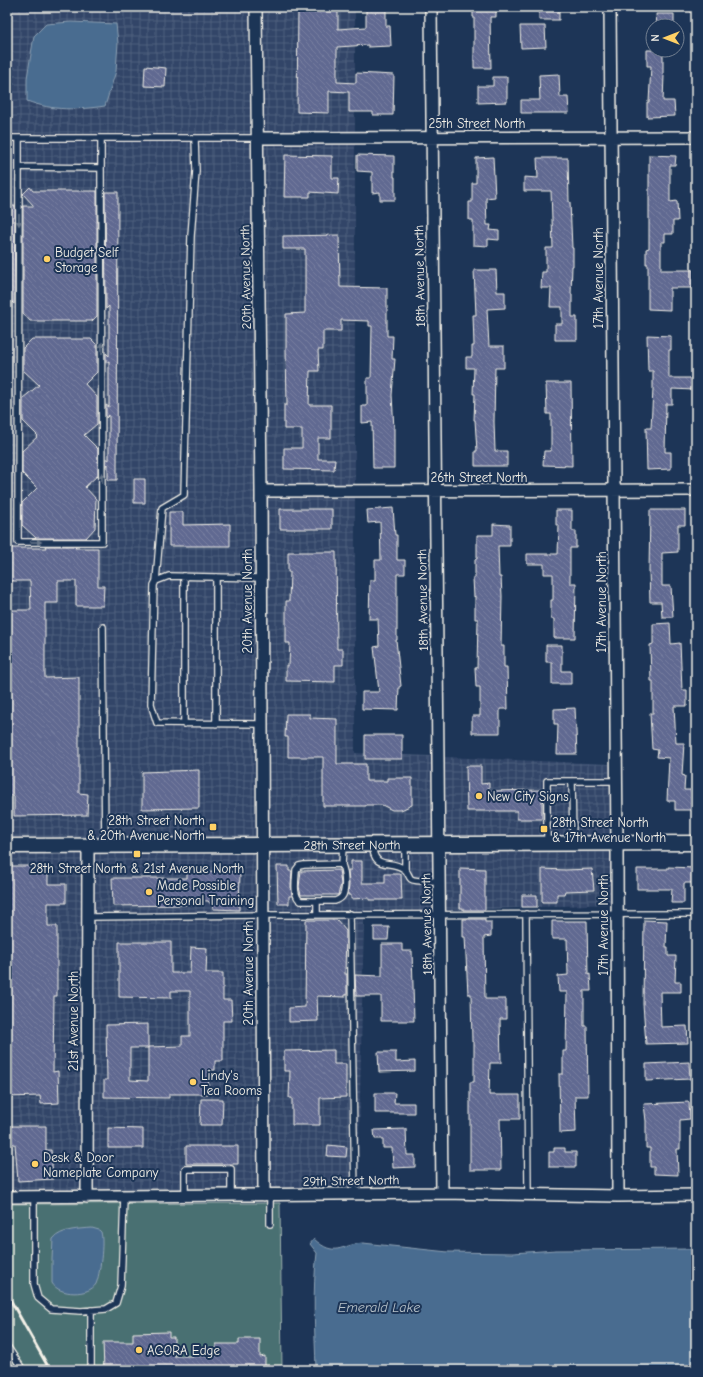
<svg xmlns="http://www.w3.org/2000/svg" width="703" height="1377" viewBox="0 0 703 1377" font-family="'Comic Neue',sans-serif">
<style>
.industrial{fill:url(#industrial-grid)}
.park{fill:#496f72;stroke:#9eb0ad}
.water{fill:#496c90;stroke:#8da1b3}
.building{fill:url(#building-back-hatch);stroke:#f4f1e8}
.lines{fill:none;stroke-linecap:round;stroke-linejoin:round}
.service-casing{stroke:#f4f1e8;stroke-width:8}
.minor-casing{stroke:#f4f1e8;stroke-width:14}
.tertiary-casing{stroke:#f4f1e8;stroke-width:17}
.service{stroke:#1d3557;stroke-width:5.5}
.minor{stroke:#1d3557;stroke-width:11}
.tertiary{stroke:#1d3557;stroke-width:14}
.rail{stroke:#f4f1e8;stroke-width:3}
.oneway{fill:#68778a}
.poi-dot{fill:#ffd166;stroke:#1d3557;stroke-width:1.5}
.labels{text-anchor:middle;stroke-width:4;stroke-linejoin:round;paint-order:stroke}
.street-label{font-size:13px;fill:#f4f1e8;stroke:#1d3557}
.poi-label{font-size:13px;fill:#f4f1e8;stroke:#1d3557;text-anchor:start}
.water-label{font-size:14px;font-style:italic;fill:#b8c2c9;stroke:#1d3557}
</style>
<defs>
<pattern id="industrial-grid" width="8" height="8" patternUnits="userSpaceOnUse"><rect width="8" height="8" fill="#314568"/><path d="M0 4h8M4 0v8" fill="none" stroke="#4f607e"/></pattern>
<pattern id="building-back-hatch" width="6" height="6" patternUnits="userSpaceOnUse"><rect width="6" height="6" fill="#606991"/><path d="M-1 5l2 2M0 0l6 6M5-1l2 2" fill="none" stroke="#777fa0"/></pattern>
</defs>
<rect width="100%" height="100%" fill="#1d3557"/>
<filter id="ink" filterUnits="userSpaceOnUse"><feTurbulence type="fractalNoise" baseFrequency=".025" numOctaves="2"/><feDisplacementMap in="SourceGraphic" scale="8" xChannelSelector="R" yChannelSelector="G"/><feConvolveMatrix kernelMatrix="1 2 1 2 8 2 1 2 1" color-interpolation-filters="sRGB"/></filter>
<g filter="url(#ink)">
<path class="industrial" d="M7 7H249L254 491 255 839 7 840Z
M263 7H355V132H264Z
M355 144V485H268L264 145Z
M268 497H355V753L431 756 432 838 268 839Z
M445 757 609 764 610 838H446Z
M446 850H610V904L446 911Z
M255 851 257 1190 94 1191 95 852Z
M268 851H432L433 912 364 915 358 1189 271 1190Z
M7 852H81L80 1191H7Z"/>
<path class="park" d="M280 1203 282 1370H7V1204Z"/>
<path class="water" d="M71 22 116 24 118 43 116 71 105 106C78 110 53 111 27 101V78L34 36 46 24Z
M92 1228 99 1230 101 1232C104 1242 100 1275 96 1284 89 1296 59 1296 52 1283V1259L53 1239C61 1229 80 1229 92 1228Z
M314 1239C335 1258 340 1245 363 1243L448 1252 513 1253 556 1250 696 1249V1370H316C315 1331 312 1291 317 1253L310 1244Z"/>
<path class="building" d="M298 7H330V10H338V29L366 27V7H386V26H390L391 46 368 47V45L337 47V82L356 83V73L394 75 393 115H373V112H349V92L329 91V113L297 112Z
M473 7H496V17H490L491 68H474V17H473Z
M539 7H559V20H539Z
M656 14H674V26H657Z
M520 26H545L546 47 521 48Z
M647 50H663V74L664 75 663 101H674L675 116 647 117V102H649L651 66H647Z
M145 66 166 68 165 87 144 86Z
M559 74 560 97H568L569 113H521V100H540L539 75Z
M493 77H507V102L478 103V86H493Z
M285 155 332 156V178H339L338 194 310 192V197H284Z
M357 155 394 156V177H395V200H380V192L372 193V172L357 171Z
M649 155 676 156 675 165H670V202L677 201 678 221H673V234H665V242H661V270H693V288H670V310L648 309V264H646V249L649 248Z
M493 157 495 197 486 198 487 225H491L490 230 499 231V240L488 239V246L473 245V220H469V202H472V183H476V158Z
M537 158H568L569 202H570L572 248H573V266H572L571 294H572V317H577V340H555V324H562V307H550L551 288H541L542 272H546V248H553L551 191H524V177L538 178Z
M30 187 33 191H97V316L92 321H30L23 313V206H34L23 194Z
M105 192H118L117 480H108V464L106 467V458L109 460V415L106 418V405L109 407V361L106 363V353L109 356V306L106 309Z
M7 206H15L14 304 7 297Z
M339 235 340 287 387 288V336H393L392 359H395L392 395 394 429V468H373L372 422 362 423V406H367V378H371L372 326H369V321L341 320V331H323V350H318L319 371H310L309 405H331V438H318V459H335L334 470 284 469V448H302V429H284V405H287L286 350V314L305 313V249H283V236Z
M474 270H496L497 292H505V308L487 309 489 346H504V368H495L494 422 495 451H507V466H475V451H477L475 420H474L475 394H473L474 368H466V357H472V346H474L473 315H476Z
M647 335 671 336V350H669V378H694V390L672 389V404H666L665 452H671V469L647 470 646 428H651L653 389V371H648Z
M32 339H91L97 345V372L85 384 97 397V424L84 435 98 449V475L85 487 96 499 95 528 86 538H36L22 525V503L37 488 22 473V451L38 436 23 421V398L39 385 23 370V348Z
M546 383H571L572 466 543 465 544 451H551V414H547Z
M134 479H145V503H134Z
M393 508 395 535H397V560H405V574H397V640H396L401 686 399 687 398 710 362 709V692H379L374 647 379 646 378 619H369L370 580H375V560H381L380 522 368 523 367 510Z
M280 509H332V529H280Z
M556 510H572V531H576V548H570V583H576L575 638H554V619H551V600H553V574H544V564H527V554H558L559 525H556Z
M650 510H685V525H678V552L662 553V586H671L673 617H662L661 602H650L649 571Z
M169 512H183V525L230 524V546H169Z
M493 524 510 525V546H498L499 577H501L502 596 501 646H504V667H507L508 709H500V733H472V716H480V687H476L475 668H477L478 619H475V596L474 597 473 578H475V559H477V535H493Z
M45 546H77L75 548H98V586H104L103 606H76V581H58V603H45V678L79 677V793L88 794 87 815 14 816V796H7V610H31L30 581H7V548H46Z
M288 552H336L337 649H343V665H335V682L286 681V665H289L290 643H286V601H289L290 572H288Z
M670 623 671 644 680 643 682 690H687V706H674L676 743H684L682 775 685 776 684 790H696V810H675V801H667L669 758 657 757 658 750 652 749 650 713H653V681H651L650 645 653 644V624Z
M546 645H562V671H571V684H552V662H546Z
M575 708 577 754H557L558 724H554V709Z
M286 714H310V718L337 719V764H366V781H387V778H412V805L401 810H392L382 805H366V806H323V757H288V737H285Z
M365 735H402V759H365Z
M466 766H481V784L489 783V791L542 790V819H517V811H467Z
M199 770V808L142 809V772Z
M351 861H362V883H385V874H401L402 900H369V898L351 899V895H348L349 884 348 870H351Z
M7 866H48V884H66V903H48V926H57V996H54L53 1072 58 1071 59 1103 41 1104 40 1096 7 1097Z
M277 866H289V871H292L291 887 292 896H289V904H278Z
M187 867 205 868V871L240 872 239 910 213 909V907L208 901 186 900V905L113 906 112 878H187Z
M668 867 696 868V883H684V903H671L672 889H637V869H668Z
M460 868 485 869V910H463V908H460Z
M542 869 565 870 592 869 594 890 565 891 564 894H557V902H542Z
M339 870 341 884 338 895H301L299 887 301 871Z
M522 895H537V907H522Z
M463 919H485V922H491V936L484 937 485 999H506V1019H500L501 1063H490L489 1095H520V1119H500L501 1170H470V1082H474V1042H472L471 994H468L465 937H463Z
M306 920H337L346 931 345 974H347V995H345V997L317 996 318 1021 289 1022V1008L305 1007Z
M644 920 667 921 666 947H668V956H676L675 982H681V992H660L661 1027 687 1026 688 1043 646 1044 643 1004Z
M552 921H587L588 975 590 974 591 991H584V1026H587L588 1096H575L576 1132 560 1133 559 1074H563V1051H566L567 992H559L558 976 568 975 567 939H552Z
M374 927H389L388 940H374Z
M119 942H171V973H190L191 947 207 948 206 973H223V1000H231L232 1021H223V1061H215V1070H209L208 1094H169V1098L104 1097V1080H107L106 1025 148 1024V1048H130V1080L148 1081V1047L182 1046V1036H190V991H171V998L119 997Z
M382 944H402V951H412L414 1021H381V996H356L355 975 382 976Z
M334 1050V1064H346V1097L320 1098V1125H292V1098H289L290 1071H284V1051Z
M378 1052H396V1062L415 1061V1071L379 1072Z
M689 1062 690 1079 646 1081V1064Z
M375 1093H395L394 1103H414V1113H375Z
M201 1099H223L222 1125H200Z
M689 1102 690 1119 680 1120V1149H677L678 1175 654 1174V1167H650V1148H646V1121L644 1104Z
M7 1126H46V1150H51L53 1179 18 1181 15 1144H7Z
M108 1128 143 1129V1148H108Z
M406 1129 407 1155H415V1167L393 1168 392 1148H383V1139H375L374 1130Z
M328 1145 347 1147 346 1157 327 1156Z
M186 1146H238V1164H186Z
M554 1148H565V1152H576V1167H549V1152H554Z
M169 1332V1337H174V1356H216V1344H239V1339H260V1357L265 1356V1370H104L103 1342H133V1333Z"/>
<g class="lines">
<g class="service-casing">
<path id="service" d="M7 138H258
M19 138V167L101 168V138
M19 167 18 542H102L101 168
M216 577V724
M261 578 169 576 156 581 154 585 151 704 157 723 262 724
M156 581 162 508 184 495 191 236 196 171 195 139
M103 627 105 845
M184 724V576
M572 781 573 844
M547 844V781H616
M372 845C375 872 389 858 404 869 408 871 408 876 411 879 415 882 433 881 439 881
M339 864 342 865C345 872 346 888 343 895 341 899 338 900 335 901H301C292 896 296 879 296 870L299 866 304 865Z
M342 865 343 845
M405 869V845
M317 901V915
M350 914 355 1194
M526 914 528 1195
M88 917 262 915 696 914
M185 1196V1169H231V1196
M34 1197V1284L38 1298 51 1309 81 1311 106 1309 116 1303 121 1286 124 1197
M270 1224V1195
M91 1310V1366
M7 1346 23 1370"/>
</g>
<g class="minor-casing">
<path id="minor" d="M256 7 261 491 264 1195
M431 7 442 1193
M610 7 617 844 618 1196
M258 138 696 137
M261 491 696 490
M7 1197 442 1193 618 1196 696 1195
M87 1197 88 846"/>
</g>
<g class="tertiary-casing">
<g id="tertiary">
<path id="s1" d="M7 846 696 843"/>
</g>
</g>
<use href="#service" class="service"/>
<use href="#minor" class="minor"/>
<use href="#tertiary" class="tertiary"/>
<path class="rail" d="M7 1294 50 1370"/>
</g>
<defs><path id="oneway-solid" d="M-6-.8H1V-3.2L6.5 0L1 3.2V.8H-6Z"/></defs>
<g class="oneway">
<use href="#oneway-solid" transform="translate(19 220) rotate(90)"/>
<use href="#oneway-solid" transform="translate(102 348) rotate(-90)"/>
<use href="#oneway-solid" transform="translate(102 478) rotate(-90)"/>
<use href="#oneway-solid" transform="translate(36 542)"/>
</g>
</g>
<g class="poi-dot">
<circle cx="47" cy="259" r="4"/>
<circle cx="479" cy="796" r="4"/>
<rect x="209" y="823" width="8" height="8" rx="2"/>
<rect x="540" y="825" width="8" height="8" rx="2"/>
<rect x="133" y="850" width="8" height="8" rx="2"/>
<circle cx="149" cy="892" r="4"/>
<circle cx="193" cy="1082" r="4"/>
<circle cx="35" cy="1164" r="4"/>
<circle cx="139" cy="1350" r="4"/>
</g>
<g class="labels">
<g class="street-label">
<text x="477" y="128">25th Street North</text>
<text transform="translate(419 276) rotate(-91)" y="5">18th Avenue North</text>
<text transform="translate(245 277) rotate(-91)" y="5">20th Avenue North</text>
<text transform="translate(598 278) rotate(-90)" y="5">17th Avenue North</text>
<text x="479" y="482">26th Street North</text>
<text transform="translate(422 600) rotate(-91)" y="5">18th Avenue North</text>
<text transform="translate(247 601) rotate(-90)" y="5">20th Avenue North</text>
<text transform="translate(601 602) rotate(-90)" y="5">17th Avenue North</text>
<text dy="5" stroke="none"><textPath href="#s1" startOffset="345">28th Street North</textPath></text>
<text transform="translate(426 924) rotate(-91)" y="5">18th Avenue North</text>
<text transform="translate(603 925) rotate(-90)" y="5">17th Avenue North</text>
<text transform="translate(248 973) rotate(-90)" y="5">20th Avenue North</text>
<text transform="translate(73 1021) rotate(-90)" y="5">21st Avenue North</text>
<text transform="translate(351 1180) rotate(-1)" y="5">29th Street North</text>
</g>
<g class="poi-label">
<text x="55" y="257">Budget Self<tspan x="55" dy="15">Storage</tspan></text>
<text x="487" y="801">New City Signs</text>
<text x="205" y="825" text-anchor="end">28th Street North<tspan x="205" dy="15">&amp; 20th Avenue North</tspan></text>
<text x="552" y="827">28th Street North<tspan x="552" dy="15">&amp; 17th Avenue North</tspan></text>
<text x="137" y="873" text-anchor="middle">28th Street North &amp; 21st Avenue North</text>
<text x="157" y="890">Made Possible<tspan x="157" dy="15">Personal Training</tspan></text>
<text x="201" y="1080">Lindy's<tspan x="201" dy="15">Tea Rooms</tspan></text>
<text x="43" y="1162">Desk &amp; Door<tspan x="43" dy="15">Nameplate Company</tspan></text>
<text x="147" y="1355">AGORA Edge</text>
</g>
<g class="water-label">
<text x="379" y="1312">Emerald Lake</text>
</g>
</g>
<rect width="703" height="1377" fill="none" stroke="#1d3557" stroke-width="24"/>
<rect x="12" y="12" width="679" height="1353" fill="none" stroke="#f4f1e8" stroke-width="1.5" filter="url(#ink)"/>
<g transform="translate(665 38) rotate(270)"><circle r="19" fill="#1d3557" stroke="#738091"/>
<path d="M0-3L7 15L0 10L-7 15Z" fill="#ffd166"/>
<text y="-6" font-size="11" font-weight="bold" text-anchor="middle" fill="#f4f1e8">N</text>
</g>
</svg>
